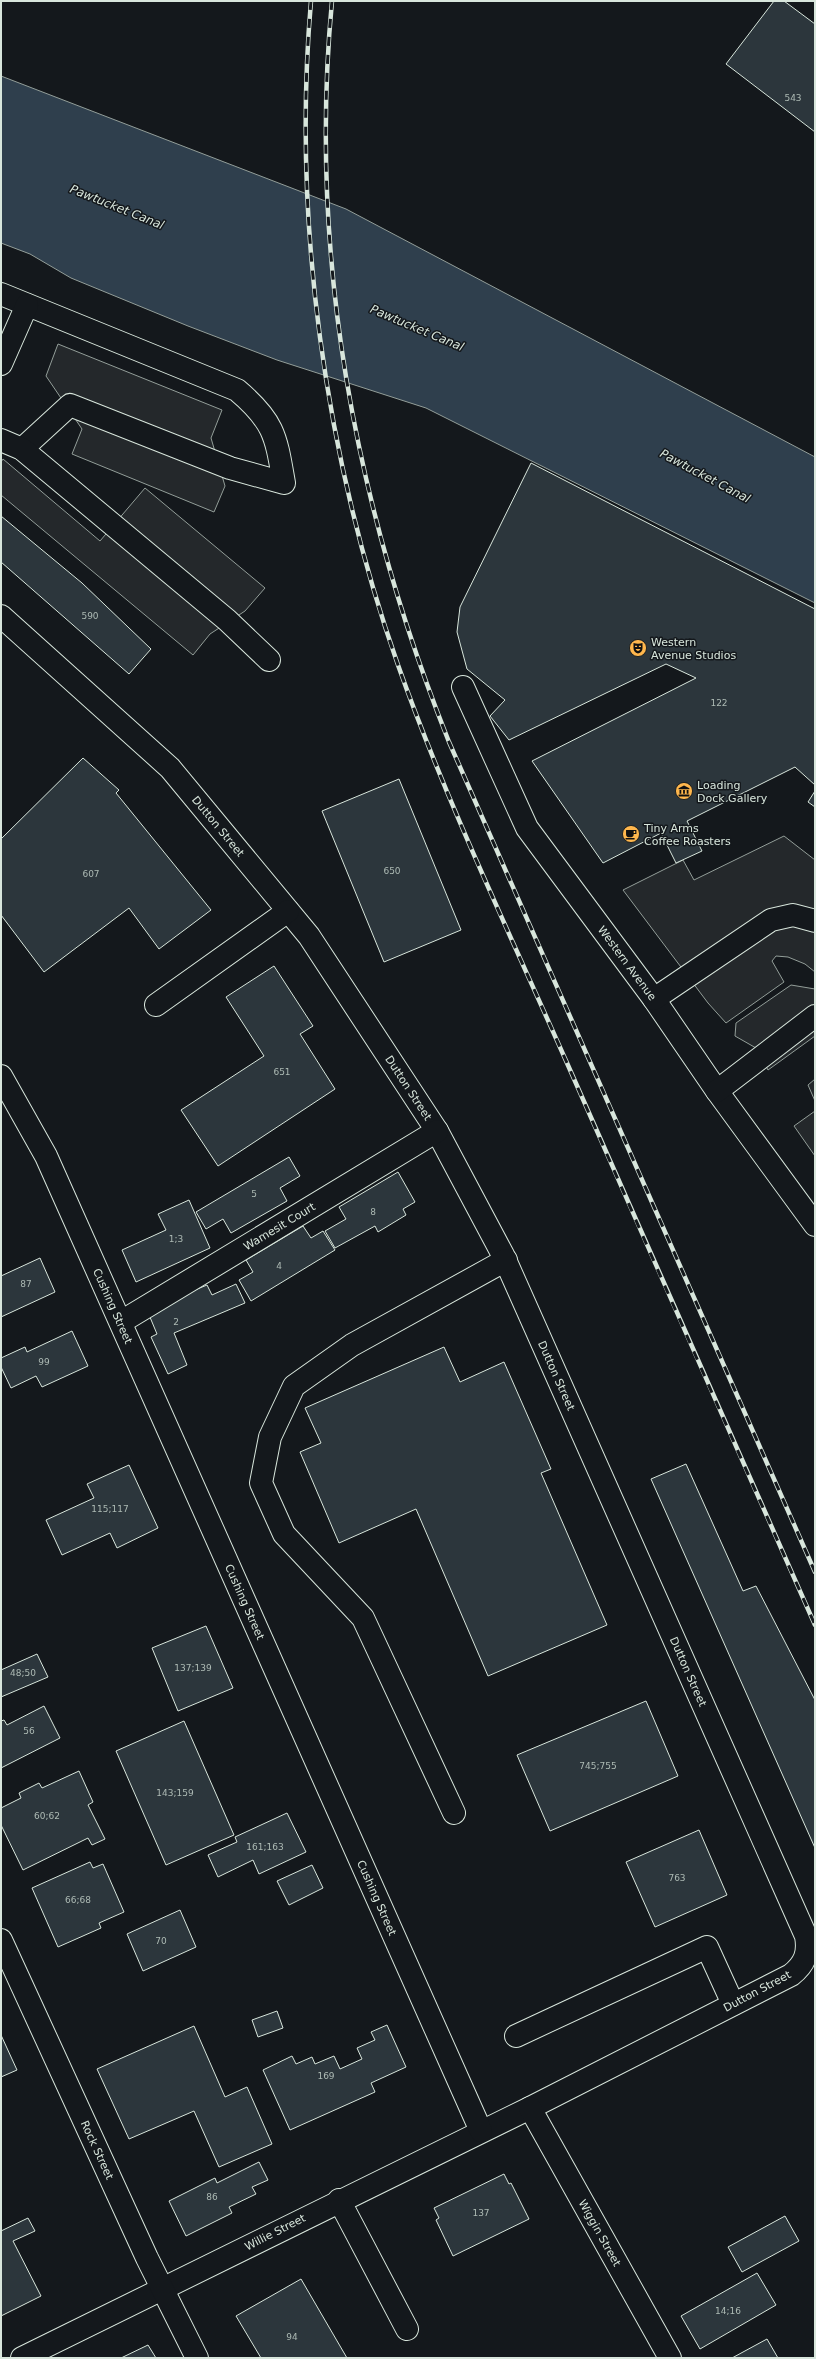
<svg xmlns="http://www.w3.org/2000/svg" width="816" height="2359" viewBox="0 0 816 2359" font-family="'DejaVu Sans',sans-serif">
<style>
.parking{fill:#24282b;stroke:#939e99}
.water{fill:#2f3f4d;stroke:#939e99}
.building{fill:#2c363c;stroke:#d8e6dc}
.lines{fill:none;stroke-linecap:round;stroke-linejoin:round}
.minor-casing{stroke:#d8e6dc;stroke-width:24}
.minor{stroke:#14181c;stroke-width:22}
.rail-casing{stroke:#d8e6dc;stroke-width:4.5}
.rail{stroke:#14181c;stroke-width:3;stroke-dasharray:9;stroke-linecap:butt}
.labels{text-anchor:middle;stroke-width:3;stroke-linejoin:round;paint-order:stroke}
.number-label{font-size:9px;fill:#adbab4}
.poi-label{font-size:11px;fill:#d8e6dc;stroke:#14181c;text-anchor:start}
.street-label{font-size:11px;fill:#d8e6dc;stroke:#14181c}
.water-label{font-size:12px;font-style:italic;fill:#d8e6dc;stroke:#14181c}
</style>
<rect width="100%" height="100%" fill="#14181c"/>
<path class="parking" d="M58 344 222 410 211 438 225 486 214 512 72 454 82 429 46 376Z
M3 459 100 541 145 488 265 588 245 611 210 634 193 655 1 495V462Z
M784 836 815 860V972L805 964 788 957 776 956 772 961 784 982 726 1023 708 1003 623 890 683 860 694 880Z
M791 985 815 989V1036L768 1070 756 1048 735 1036 736 1023Z
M815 1079V1101L808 1085Z
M815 1111V1156L794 1126Z"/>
<path class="water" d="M1 76 346 209 815 457V603L426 408 277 360 188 326 71 278 30 254 1 243Z"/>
<path class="building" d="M774 1H784L815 24V132L726 64Z
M531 463 815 609V785L795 767 687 821 702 851 676 863 661 833 603 863 532 761 696 678 666 664 509 740 490 716 505 700 467 669 457 632 460 607Z
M1 516 82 583 151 649 129 674 1 562Z
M83 758 119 790 116 793 211 910 159 949 129 908 44 972 1 915V839Z
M399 779 461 930 384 962 322 811Z
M815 791V807L808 802Z
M274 966 313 1026 300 1034 335 1089 218 1166 181 1110 264 1056 226 997Z
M289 1157 300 1176 280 1188 287 1201 231 1233 223 1219 206 1229 196 1212Z
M398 1172 415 1202 403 1209 406 1215 378 1232 375 1226 335 1248 325 1231 346 1219 339 1207Z
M189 1200 210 1248 136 1282 122 1250 166 1230 158 1214Z
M303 1226 311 1238 323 1231 335 1250 251 1301 239 1280 253 1272 246 1260Z
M40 1258 55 1292 1 1317V1276Z
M236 1284 245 1303 174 1333 187 1365 168 1374 151 1337 157 1334 147 1310 207 1285 212 1295Z
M72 1331 88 1366 42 1387 36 1376 11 1388 1 1367V1358L25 1347 27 1352Z
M444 1347 460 1382 504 1362 551 1469 541 1473 607 1625 488 1676 416 1509 339 1543 300 1452 321 1443 305 1408Z
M686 1464 743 1591 756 1586 815 1700V1848L651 1479Z
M129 1465 158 1528 117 1548 110 1533 62 1555 46 1520 94 1498 87 1484Z
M206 1626 233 1688 178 1711 152 1648Z
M37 1654 48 1677 1 1697V1670Z
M646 1701 678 1776 550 1831 517 1755Z
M44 1706 60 1738 1 1768V1721L4 1720 7 1725Z
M184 1721 234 1835 166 1865 116 1751Z
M79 1771 93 1802 88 1805 105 1839 92 1845 88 1838 23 1870 1 1825V1808L21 1798 19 1793 39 1783 42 1788Z
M287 1813 306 1852 259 1874 253 1860 218 1877 208 1855 237 1842 235 1837Z
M699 1830 727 1895 655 1927 626 1862Z
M90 1862 93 1868 103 1864 124 1912 99 1923 101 1928 58 1947 32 1888Z
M312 1865 323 1888 289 1905 277 1881Z
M180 1910 196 1947 143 1971 127 1934Z
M277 2011 283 2028 258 2037 252 2020Z
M387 2025 406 2067 371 2083 375 2092 290 2130 263 2070 292 2056 296 2064 312 2057 315 2064 334 2056 340 2069 362 2059 357 2048 375 2040 371 2032Z
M194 2026 225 2097 247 2087 272 2144 219 2167 194 2111 129 2139 97 2069Z
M1 2035 17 2070 1 2077Z
M259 2162 268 2180 252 2187 256 2194 229 2207 232 2213 186 2236 169 2201 215 2178 217 2183Z
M504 2174 509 2184 511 2183 529 2219 453 2256 436 2220 439 2218 434 2208Z
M785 2216 799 2241 742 2272 728 2247Z
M28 2218 35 2231 13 2241 41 2296 1 2316V2231Z
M757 2273 776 2305 700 2349 681 2316Z
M301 2279 347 2358H261L236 2316Z
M767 2339 778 2358H732Z
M148 2345 156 2358H121Z"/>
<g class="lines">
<g class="minor-casing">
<g id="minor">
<path d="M1 294 237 390C275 422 276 437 284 483L230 468 70 405 22 449"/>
<path d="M1 364 27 305"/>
<path d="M1 440 22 449 227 620 269 660"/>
<path id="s1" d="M1 616 170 768 309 936 437 1131 503 1255 806 1936C809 1953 805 1964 791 1975L530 2108 22 2358"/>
<path id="s2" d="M463 687 527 828 654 999 717 1091 815 1225"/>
<path d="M654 999 771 920 793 915 815 921"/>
<path d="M156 1005 288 911"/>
<path id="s3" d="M1 1076 46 1156 481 2131"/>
<path d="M717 1091 815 1016"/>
<path id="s4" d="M121 1322 437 1131"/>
<path d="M454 1813 363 1618 284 1534 261 1483 270 1437 294 1386 352 1345 506 1260"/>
<path id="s5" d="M1 1940 147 2258 197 2358"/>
<path d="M516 2036 707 1947 733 2004"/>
<path id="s6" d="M530 2108 670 2358"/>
<path d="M339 2200 407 2329"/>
</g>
</g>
<use href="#minor" class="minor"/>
<g class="rail-casing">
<path id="rail" d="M311 1C292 221 325 457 398 665 446 801 509 932 567 1063 649 1251 732 1438 815 1625
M332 1C308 255 355 506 449 742L815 1572"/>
</g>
<use href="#rail" class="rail"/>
</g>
<defs>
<g id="theatre-disc" transform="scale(0.9)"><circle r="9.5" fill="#ffb74d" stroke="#14181c"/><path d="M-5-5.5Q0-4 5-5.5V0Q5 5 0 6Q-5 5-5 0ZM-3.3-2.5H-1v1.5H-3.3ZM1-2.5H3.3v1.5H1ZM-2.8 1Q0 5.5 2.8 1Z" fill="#111"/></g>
<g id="museum-disc" transform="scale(0.9)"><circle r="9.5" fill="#ffb74d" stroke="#14181c"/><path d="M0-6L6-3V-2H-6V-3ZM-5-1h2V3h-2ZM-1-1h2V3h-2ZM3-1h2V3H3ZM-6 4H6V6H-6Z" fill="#111"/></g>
<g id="cafe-disc" transform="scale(0.9)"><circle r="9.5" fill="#ffb74d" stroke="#14181c"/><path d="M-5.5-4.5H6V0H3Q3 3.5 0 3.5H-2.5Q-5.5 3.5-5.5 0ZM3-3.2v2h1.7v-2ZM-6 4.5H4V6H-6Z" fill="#111"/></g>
</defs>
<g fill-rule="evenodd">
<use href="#theatre-disc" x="638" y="648"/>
<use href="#museum-disc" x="684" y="791"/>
<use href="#cafe-disc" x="631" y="834"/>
</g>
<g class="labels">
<g class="number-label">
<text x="793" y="101">543</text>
<text x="90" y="619">590</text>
<text x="719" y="706">122</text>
<text x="392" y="874">650</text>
<text x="91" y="877">607</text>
<text x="282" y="1075">651</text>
<text x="254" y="1197">5</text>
<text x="373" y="1215">8</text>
<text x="176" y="1242">1;3</text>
<text x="279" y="1269">4</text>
<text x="26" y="1287">87</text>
<text x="176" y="1325">2</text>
<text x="44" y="1365">99</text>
<text x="110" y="1512">115;117</text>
<text x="193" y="1671">137;139</text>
<text x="23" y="1676">48;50</text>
<text x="29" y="1734">56</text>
<text x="598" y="1769">745;755</text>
<text x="175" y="1796">143;159</text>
<text x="47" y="1819">60;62</text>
<text x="265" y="1850">161;163</text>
<text x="677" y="1881">763</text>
<text x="78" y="1903">66;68</text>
<text x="161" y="1944">70</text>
<text x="326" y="2079">169</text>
<text x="212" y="2200">86</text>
<text x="481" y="2216">137</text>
<text x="728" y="2314">14;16</text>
<text x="292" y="2340">94</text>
</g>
<g class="poi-label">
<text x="651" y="646">Western<tspan x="651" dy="13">Avenue Studios</tspan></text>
<text x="697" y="789">Loading<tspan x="697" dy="13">Dock Gallery</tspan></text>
<text x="644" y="832">Tiny Arms<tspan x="644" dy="13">Coffee Roasters</tspan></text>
</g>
<g class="street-label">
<text dy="4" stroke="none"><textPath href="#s1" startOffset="303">Dutton Street</textPath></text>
<text dy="4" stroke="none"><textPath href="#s2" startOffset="323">Western Avenue</textPath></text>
<text dy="4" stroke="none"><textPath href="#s1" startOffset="627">Dutton Street</textPath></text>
<text dy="4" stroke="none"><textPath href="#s4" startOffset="185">Wamesit Court</textPath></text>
<text dy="4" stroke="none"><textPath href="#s3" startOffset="256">Cushing Street</textPath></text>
<text dy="4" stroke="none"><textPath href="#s1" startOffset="951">Dutton Street</textPath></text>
<text dy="4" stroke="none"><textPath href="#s3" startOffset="580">Cushing Street</textPath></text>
<text dy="4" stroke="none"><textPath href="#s1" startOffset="1275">Dutton Street</textPath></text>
<text dy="4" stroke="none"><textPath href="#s3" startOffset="904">Cushing Street</textPath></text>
<text transform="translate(757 1991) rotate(-28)" y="4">Dutton Street</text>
<text dy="4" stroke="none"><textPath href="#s5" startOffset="231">Rock Street</textPath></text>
<text transform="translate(275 2232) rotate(-27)" y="4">Willie Street</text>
<text dy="4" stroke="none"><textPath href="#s6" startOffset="143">Wiggin Street</textPath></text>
</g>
<g class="water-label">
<text transform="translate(117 207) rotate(22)" y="4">Pawtucket Canal</text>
<text transform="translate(417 328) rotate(23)" y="4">Pawtucket Canal</text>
<text transform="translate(705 476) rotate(28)" y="4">Pawtucket Canal</text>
</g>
</g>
<rect width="816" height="2359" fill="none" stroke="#d8e6dc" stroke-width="4"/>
</svg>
